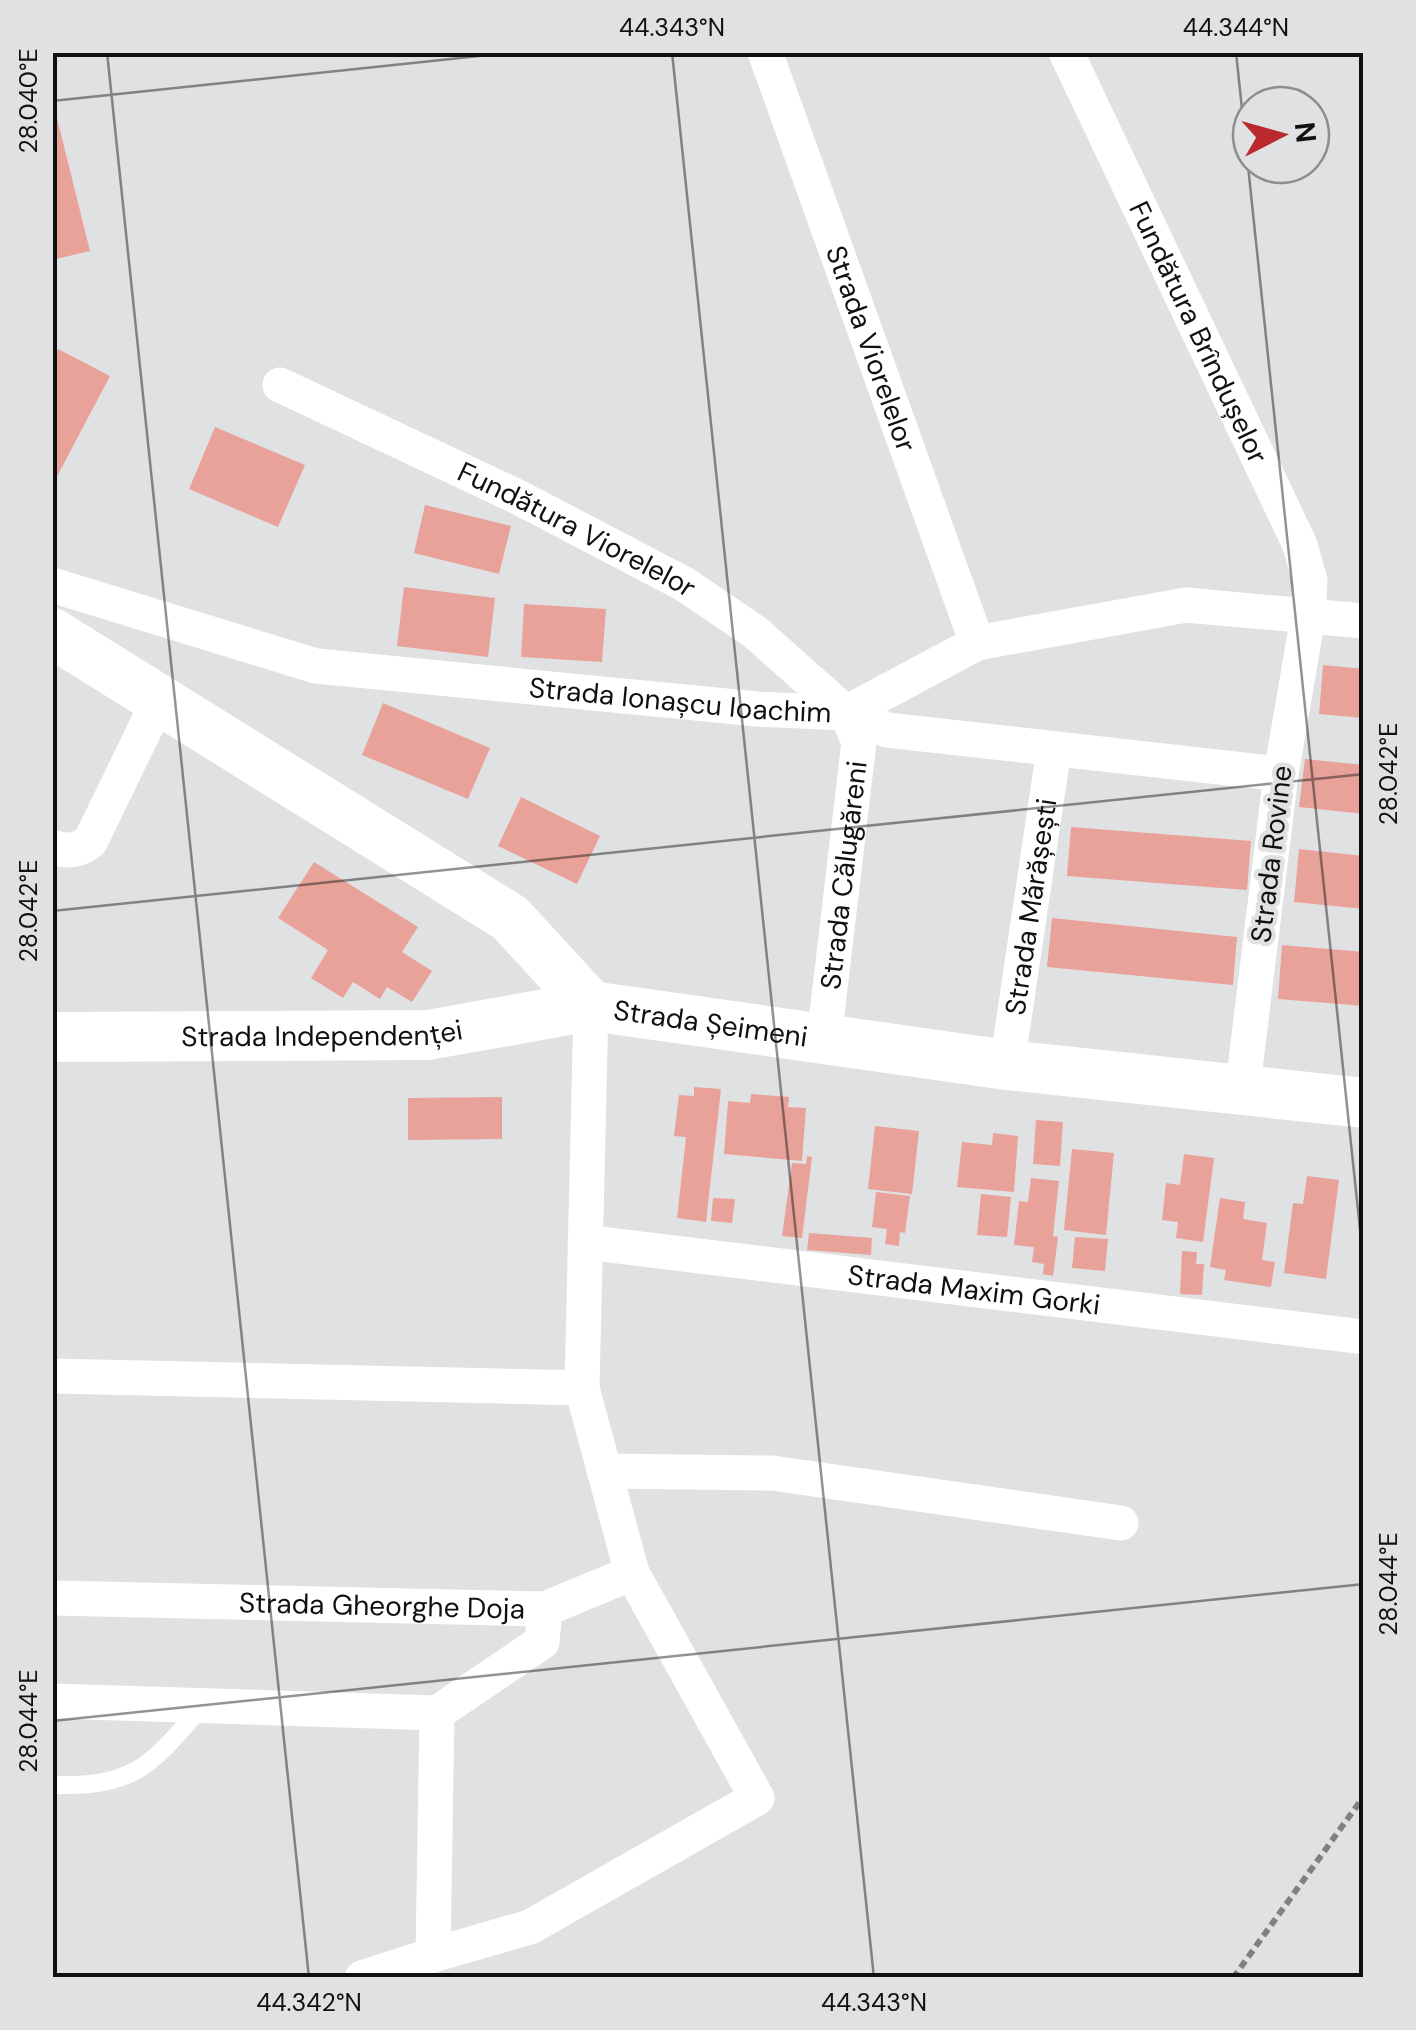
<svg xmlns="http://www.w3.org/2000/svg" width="1416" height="2030" viewBox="0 0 1416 2030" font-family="'DM Sans',sans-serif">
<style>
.building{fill:#e9a299}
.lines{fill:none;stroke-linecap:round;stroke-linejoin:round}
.path{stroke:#808182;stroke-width:6;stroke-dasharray:8 5;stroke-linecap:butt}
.lane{stroke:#fff;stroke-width:18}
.street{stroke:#fff;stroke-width:35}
.secondary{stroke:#fff;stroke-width:50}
.ticks{fill:none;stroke:#101011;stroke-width:2.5;stroke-opacity:0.45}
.labels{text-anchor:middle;stroke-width:9;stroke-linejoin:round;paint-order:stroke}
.street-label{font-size:28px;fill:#101011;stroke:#e0e1e3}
.neatline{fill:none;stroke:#101011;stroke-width:4}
.ticks-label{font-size:25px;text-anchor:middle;fill:#101011}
</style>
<rect width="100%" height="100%" fill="#e0e1e3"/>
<path class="building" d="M52 98 90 251 52 260Z
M58 349 110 376 52 486V360Z
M215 427 305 465 278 527 189 489Z
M425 505 511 526 499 574 414 553Z
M404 587 495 598 488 657 397 646Z
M524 604 606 609 602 662 521 657Z
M1323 665 1364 669V718L1319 714Z
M383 703 490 748 468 799 362 755Z
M1305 759 1364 765V814L1299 807Z
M521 797 600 836 577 884 498 846Z
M1071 827 1251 841 1247 890 1067 876Z
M1299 849 1364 856V909L1294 902Z
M314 862 418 927 402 952 432 971 412 1002 387 987 380 999 353 982 343 998 311 978 328 950 278 918Z
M1052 918 1237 937 1233 985 1047 967Z
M1282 945 1364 952V1006L1278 999Z
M694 1087 721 1089 706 1222 677 1218 686 1137 674 1136 679 1095 694 1096Z
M751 1094 789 1097 788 1107 806 1108 802 1161 724 1154 728 1101 750 1103Z
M502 1097V1139L408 1140V1098Z
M1036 1120 1063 1122 1060 1166 1033 1164Z
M875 1126 919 1131 912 1194 868 1189Z
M993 1133 1018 1136 1014 1192 957 1187 962 1142 992 1145Z
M1072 1149 1114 1153 1106 1235 1064 1230Z
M1184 1154 1214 1158 1203 1242 1176 1238 1178 1222 1162 1220 1166 1183 1180 1185Z
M807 1156 812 1157 802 1238 782 1236 792 1163 806 1164Z
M1307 1176 1339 1180 1326 1279 1284 1273 1293 1203 1303 1204Z
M1031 1178 1059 1181 1053 1236 1058 1237 1053 1276 1043 1274 1044 1264 1032 1262 1034 1247 1014 1245 1019 1201 1028 1202Z
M876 1192 910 1196 905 1233 900 1232 899 1246 885 1244 887 1229 872 1227Z
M981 1194 1011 1197 1007 1237 977 1235Z
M713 1198 735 1199 732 1223 711 1221Z
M1220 1198 1245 1202 1243 1219 1267 1223 1262 1260 1275 1262 1271 1287 1224 1280 1226 1270 1210 1267Z
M809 1233 872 1238 871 1255 807 1250Z
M1075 1237 1108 1239 1105 1271 1072 1268Z
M1182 1251 1197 1252 1196 1264H1204L1202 1295 1180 1294Z"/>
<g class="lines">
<path class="path" d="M1233 1978 1364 1796"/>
<path class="lane" d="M52 1785C136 1787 150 1766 202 1706"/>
<g class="street">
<path id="s1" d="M765 52 977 643"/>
<path id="s2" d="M1066 52 1300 545 1310 581 1308 617 1281 774 1242 1093"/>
<path id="s3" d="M280 385 518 497 684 584 755 632 846 713 887 730 1281 774"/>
<path id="s4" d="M52 585 316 666 757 709 846 713 977 643 1186 605 1364 621"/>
<path d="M52 847C68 852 77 851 90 842L159 700"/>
<path id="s5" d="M824 1039 859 742 846 713"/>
<path id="s6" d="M1007 1065 1054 749"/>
<path id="s7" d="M585 1242 1364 1337"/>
<path d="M52 1376 582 1388"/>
<path d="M604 1471 772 1473 1121 1523"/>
<path id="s8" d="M52 1598 545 1609 632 1573 582 1388 591 1006"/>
<path d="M545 1609 542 1642 437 1713 433 1955 530 1927 757 1798 632 1573"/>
<path d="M52 1701 437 1713"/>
<path d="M362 1978 433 1955"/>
</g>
<g class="secondary">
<path id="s9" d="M52 633 510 918 591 1006 1007 1065 1364 1103"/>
<path id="s10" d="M52 1037 428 1035 591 1006"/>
</g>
</g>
<path class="ticks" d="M107 52 309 1978M672 52 874 1978M1236 52 1364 1267M52 101 518 52M52 911 1364 774M52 1721 1364 1584"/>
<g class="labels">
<g class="street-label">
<text dy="10" stroke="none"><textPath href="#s2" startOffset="310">Fundătura Brîndușelor</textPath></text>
<text dy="10" stroke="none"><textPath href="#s1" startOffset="315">Strada Viorelelor</textPath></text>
<text dy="10" stroke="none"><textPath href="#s3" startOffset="330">Fundătura Viorelelor</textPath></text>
<text dy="10" stroke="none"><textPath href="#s4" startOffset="642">Strada Ionașcu Ioachim</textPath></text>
<text transform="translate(1271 854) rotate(-83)" y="10">Strada Rovine</text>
<text dy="10" stroke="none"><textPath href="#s5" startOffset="165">Strada Călugăreni</textPath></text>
<text dy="10" stroke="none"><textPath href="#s6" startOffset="160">Strada Mărășești</textPath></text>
<text dy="10" stroke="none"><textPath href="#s9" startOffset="780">Strada Șeimeni</textPath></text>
<text dy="10" stroke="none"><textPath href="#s10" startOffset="270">Strada Independenței</textPath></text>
<text dy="10" stroke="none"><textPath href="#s7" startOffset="392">Strada Maxim Gorki</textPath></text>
<text dy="10" stroke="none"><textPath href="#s8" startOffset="330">Strada Gheorghe Doja</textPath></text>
</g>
</g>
<rect width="1416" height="2030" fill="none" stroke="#e0e1e3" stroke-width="110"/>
<g transform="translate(1281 135) rotate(84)"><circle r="48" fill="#e0e1e3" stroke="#8d8d8f" stroke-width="2.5"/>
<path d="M0-8L18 38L0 25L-18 38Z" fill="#b9292d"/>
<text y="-15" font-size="28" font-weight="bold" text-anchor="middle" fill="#101011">N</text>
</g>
<rect x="55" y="55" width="1306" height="1920" class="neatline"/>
<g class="ticks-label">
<text x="672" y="36">44.343°N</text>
<text x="1236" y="36">44.344°N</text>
<text transform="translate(28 101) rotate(-90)" y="9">28.040°E</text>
<text transform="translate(1388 774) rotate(-90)" y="9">28.042°E</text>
<text transform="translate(28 911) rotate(-90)" y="9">28.042°E</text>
<text transform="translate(1388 1584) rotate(-90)" y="9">28.044°E</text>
<text transform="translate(28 1721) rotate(-90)" y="9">28.044°E</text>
<text x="309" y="2011">44.342°N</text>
<text x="874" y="2011">44.343°N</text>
</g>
</svg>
